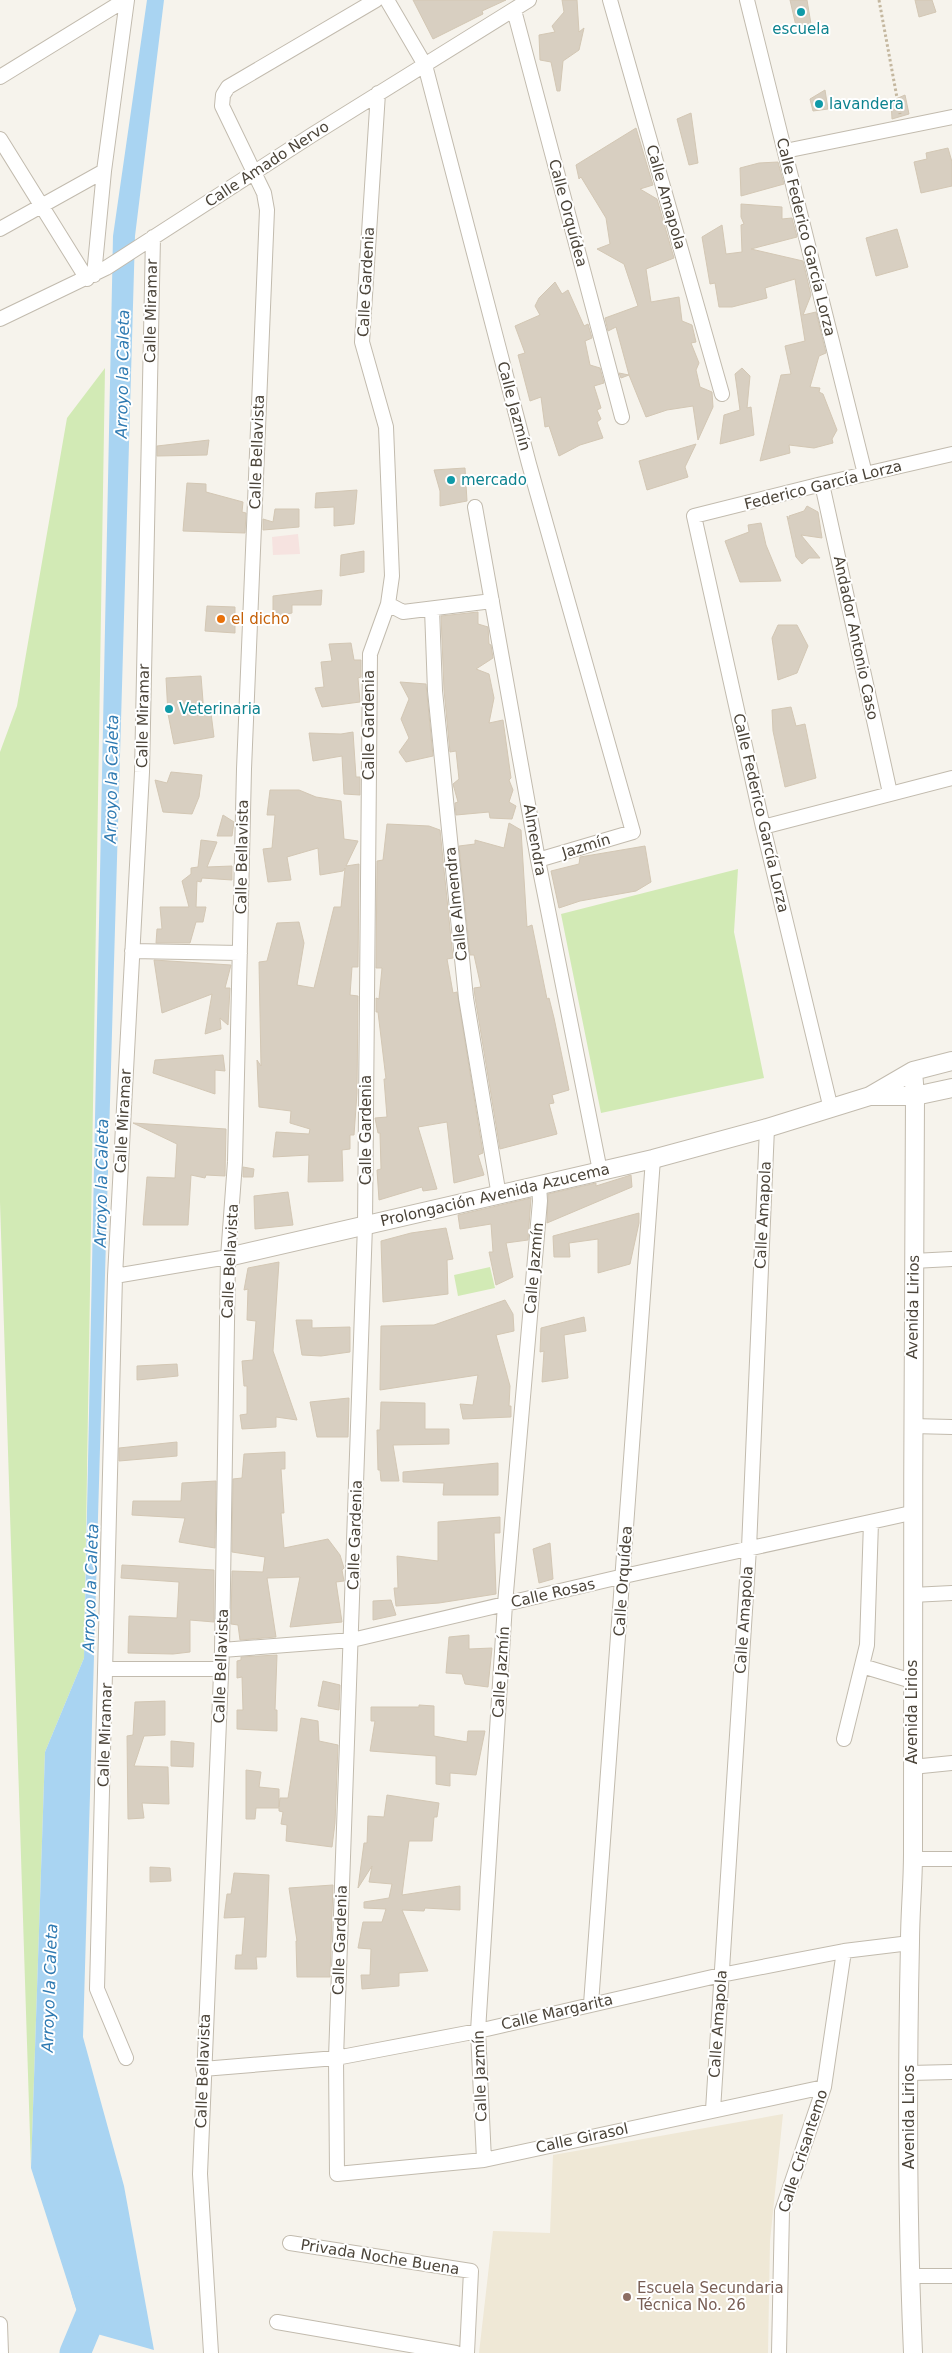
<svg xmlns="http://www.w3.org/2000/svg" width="952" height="2353" viewBox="0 0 952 2353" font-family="'DejaVu Sans',sans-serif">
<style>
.education{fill:#efe8d6}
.medical{fill:#f6e3e0}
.green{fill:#d2eab5}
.water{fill:#a9d4f2}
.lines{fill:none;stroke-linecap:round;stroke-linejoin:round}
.river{stroke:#a9d4f2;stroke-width:31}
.building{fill:#d8cfc1;stroke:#d3c7b4}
.minor-casing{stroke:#c2bbae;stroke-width:16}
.tertiary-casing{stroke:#c2bbae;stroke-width:20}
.path{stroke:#c4b79f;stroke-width:3;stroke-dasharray:2.5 2.5;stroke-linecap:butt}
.minor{stroke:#fff;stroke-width:14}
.tertiary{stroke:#fff;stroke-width:18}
.culture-dot{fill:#0f9aa8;stroke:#fff;stroke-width:2}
.food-dot{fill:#e8710a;stroke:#fff;stroke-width:2}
.education-dot{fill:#8d6e63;stroke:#fff;stroke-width:2}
.labels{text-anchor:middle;stroke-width:4;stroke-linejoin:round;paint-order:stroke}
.culture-label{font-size:15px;fill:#0d838f;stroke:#fff;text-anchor:start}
.street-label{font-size:15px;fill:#4b4439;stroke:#fff}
.food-label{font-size:15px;fill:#c56008;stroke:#fff;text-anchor:start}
.education-label{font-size:15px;fill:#785e54;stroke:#fff;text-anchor:start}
.water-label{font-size:16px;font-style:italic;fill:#2e7ab2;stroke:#fff}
</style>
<rect width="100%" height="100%" fill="#f6f3ec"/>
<path class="education" d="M783 2114 770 2241 768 2353H479L493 2231 550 2233 553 2155Z"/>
<path class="medical" d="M298 534 300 554 273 555 272 537Z"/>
<path class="green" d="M105 368 84 1658 45 1752 31 2168 0 1202V752L17 706 67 418Z
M738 869 734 932 764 1078 601 1113 561 914Z
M490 1267 495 1288 458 1296 454 1275Z"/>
<path class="water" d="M147 0H164L135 236 83 2037 124 2186 154 2350 83 2330 31 2168 45 1752 84 1658 113 236Z"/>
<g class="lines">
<path class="river" d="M75 2353 93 2310 87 2292"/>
</g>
<path class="building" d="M413 0H506L482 11 483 14 433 39Z
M562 0H577L579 32 584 28 579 50 563 61 560 91H557L551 62 540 60 539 35 555 32 552 26 564 12Z
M790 0H807L811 24 796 26Z
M915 0H932L936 12 919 17Z
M825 90 828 109 813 111 810 99Z
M905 95 909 114 892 119 891 101Z
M691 113 698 163 689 165 677 119Z
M636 128 653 185 640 189 657 199 674 258 646 269 651 302 679 297 682 321 692 325 696 342 691 343 699 363 696 370 700 387 712 392 713 407 698 440 693 406 667 410 646 417 629 375 621 378 619 373 629 375 616 327 608 331 605 318 638 306 624 264 597 249 610 244 606 218 581 177 579 179 576 165Z
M948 148 952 162V186L921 193 914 162 927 159 926 153Z
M778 162 784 184 741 196 740 168 759 163Z
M741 204 782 207V219L792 218 797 237 751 249 803 261 811 295 803 315 816 312 826 353 819 356 810 387 820 388 819 392 823 394 837 430 832 439 833 443 814 448 789 445 790 453 760 461 781 375 791 374 785 346 805 341 795 279 765 288 767 298 732 307H719L715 283 710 284 702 237 722 225 726 254 742 252 741 225 744 224 741 217Z
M897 229 908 267 876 276 866 238Z
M555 282 562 294 568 290 584 326 588 324 592 338 585 341 590 365 600 368 604 383 594 386 601 408 597 410 601 419 597 422 603 438 580 445 559 456 549 426 545 427 541 397 530 401 518 355 525 353 515 326 540 315 535 306 539 298Z
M742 368 750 376 747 408 751 407 754 435 720 444 724 415 740 410 735 374Z
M209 440 207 455 157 456V446Z
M696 444 685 467 688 477 647 490 639 461Z
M465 468 467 501 440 506V491L434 470Z
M187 483 206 484V492L243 502 242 512 246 513 245 533 183 531Z
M357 490 354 524 334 526V507L315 508 316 493Z
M807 506 818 512 822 538 801 535 820 558H809L802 564 796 557 787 516 789 519V516L804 511Z
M275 509H299V527L263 530V519L273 522Z
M761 523 766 545 781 581 740 582 725 541 749 532 748 525Z
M364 551V572L340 576 341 555Z
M322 590 321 605H292V613L273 617V596Z
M207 606 235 607V633L205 631Z
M478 612V624L488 627 489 644 491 645 493 658 476 669 489 674 494 698 489 723 503 720 511 778 509 780 513 790 509 802 516 806 512 819 490 818 489 812 456 815 455 803 458 802 453 784 459 779 456 751 450 752 444 690 441 616Z
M778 625H797L808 646 797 673 778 680 772 638Z
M351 643 354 660H361V677L358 678 360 702 322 707 315 688 324 687 321 662 332 661 329 644Z
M201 676 204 714 211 713 214 737 174 744 168 714 166 678Z
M400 682 426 684 433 756 406 762 399 752 409 738 401 719 409 699Z
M791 707 796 726 805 724 816 778 785 787 773 731 772 710Z
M353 732 356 777H360V795L344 794 342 756 313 761 309 733 341 734Z
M171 772 202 775 199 797 192 814 163 812 155 780 167 783Z
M270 790H299L316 797 341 801 344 839 358 841 346 866 359 864 358 967H352L350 995 358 996 357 1093 354 1135H350V1149L342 1150 343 1181 308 1182 309 1155 273 1157 276 1132 309 1134 310 1129 290 1123 291 1111 259 1107 257 1060 261 1066 259 962 267 961 277 923 299 922 304 943 297 985 314 988 334 907H341L345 868 343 871 320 875 318 848 287 857 291 880 268 882 263 849 272 848 275 815H267Z
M223 815 234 822 232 836H217Z
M509 823 521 830 527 927 532 925 547 999 549 998 554 1018 569 1090 552 1095 554 1103 549 1104 557 1134 500 1149 475 997 474 988 481 987 474 955H470L459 846 475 844V840L504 848Z
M387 824 429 826 440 830 453 958 447 959 453 993 457 992 483 1153 478 1155 484 1175 454 1183 447 1122 418 1127 437 1189 423 1191 422 1187 379 1200 377 1170 381 1169 380 1133H378L375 1118 387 1117 384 1079H386L378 1012H376V998L379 999 382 968H376L377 861 383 860Z
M201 840 217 842 207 867 232 866V880L202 878 201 882 197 881 196 907H206L203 922H196L190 943H156L157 929H162L160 907H189L182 881 191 874V868L198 867Z
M645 846 651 882 636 891 580 901 559 908 551 871 579 864 580 857Z
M154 960 231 965 225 988H230L228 1025 220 1018 221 1029 205 1034 212 994 162 1013Z
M223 1055 225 1071 215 1070V1094L153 1073 155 1060Z
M133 1123 226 1129 225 1176 206 1175 205 1178 191 1175 188 1225H143L147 1177 175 1178 177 1144Z
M243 1167 254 1169 253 1177H243Z
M631 1175 632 1187 547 1223 548 1194 596 1183V1186Z
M288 1192 293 1225 255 1229 254 1196Z
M531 1198 528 1240 506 1243 513 1277 496 1285 489 1252H493L491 1224 460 1229 458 1215Z
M639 1213V1223L630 1264 598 1273V1239L569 1243 570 1257H554L553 1236Z
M446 1228 453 1259 447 1260 448 1294 383 1302 381 1241 411 1233Z
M279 1262 273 1351 297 1420 276 1417V1427L242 1429 240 1415 247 1414V1386H244L242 1361 253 1360 256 1321 247 1320 248 1289 244 1290 248 1268Z
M505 1300 513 1314 514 1331 496 1335 510 1386 509 1406H511V1417L463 1419 460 1404 473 1405 478 1375 380 1390 381 1326 434 1325Z
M584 1317 586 1331 564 1335 568 1378 542 1382 544 1351 540 1352 541 1328Z
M296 1320H312V1328L350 1327V1352L321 1356 302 1355Z
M177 1364 178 1376 137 1380V1366Z
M349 1398 348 1437H317L310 1402Z
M381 1402 425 1403V1429H449V1444L393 1445 399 1481H381L380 1470H378L377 1430H380Z
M177 1442V1456L119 1461V1448Z
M285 1452V1469H281L284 1513H281L284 1548 328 1539 340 1555 344 1568 342 1570 344 1581 336 1582 342 1622 290 1627 300 1577 267 1578 276 1637 240 1640 238 1625 231 1624 232 1571 263 1572 265 1557 232 1552 233 1479 242 1478 244 1454Z
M498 1463V1495H443L444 1483 403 1482V1472Z
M216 1481 215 1548 179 1542 185 1518 132 1515 133 1501H181L182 1483Z
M500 1517V1533H494L496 1594 439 1603 396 1606 394 1588H398L397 1556 438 1561V1522Z
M550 1543 553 1579 539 1583 533 1549Z
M122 1565 214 1570V1622L190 1620V1652L173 1654 128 1653 129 1616 177 1618 179 1582 121 1578Z
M391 1600 396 1615 373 1620V1601Z
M469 1635V1649L492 1648 488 1687 465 1684 462 1674 446 1673 449 1637Z
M277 1655 275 1710H277V1731L237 1729V1710H243L242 1677 237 1678V1661L241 1660V1657Z
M323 1681 340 1685 339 1710 318 1706Z
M165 1701V1735L144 1736 134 1766 168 1767 169 1804 142 1803 144 1818 128 1819 127 1736 133 1735 135 1702Z
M419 1705 434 1706V1736L467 1742 468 1731H485L476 1775 450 1773V1786L436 1784V1756L370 1751 375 1721H371V1707H419Z
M301 1718 318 1721 319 1741 338 1745 335 1823 332 1847 286 1841 287 1825 281 1824 283 1812 279 1811V1808H256L255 1819H246V1770L261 1772 259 1787 279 1789V1807L280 1798H288Z
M171 1741 194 1743 193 1767 171 1766Z
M387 1795 439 1803 437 1817H434L432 1841H409L402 1895 460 1886V1910L425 1908 424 1911 402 1910 428 1971 399 1973V1986L362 1989 361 1975H370L371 1949 358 1948 363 1922H382L386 1909 364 1908V1902L389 1898 392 1884 369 1882 372 1866 358 1888 364 1843H367L368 1816 384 1817Z
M150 1867 170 1868 171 1881 150 1882Z
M234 1873 269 1875 266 1957H256L257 1969H235L236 1955H242L245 1917 224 1918 227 1894H231Z
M333 1885 330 1977H297L296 1941H297L289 1888Z"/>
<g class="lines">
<g class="minor-casing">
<path id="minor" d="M387 0 425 65 529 464 633 832 538 860
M610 0 722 394
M747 0 865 474
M514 10 622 417
M0 77 125 0
M378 93 362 342 386 427 392 576 388 604 370 654 365 1225 336 2058 337 2174 484 2160 824 2087
M0 139 87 279
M785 151 952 117
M0 229 104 171
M94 275 104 171 127 0
M0 319 106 268 312 135 529 0
M822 484 890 793
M475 507 538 860 600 1171
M388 604 403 612 492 601
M432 609 435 691 466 998 499 1196
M763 827 952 778
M132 951 240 953
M831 1109 763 827 694 516 822 484 952 454
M913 1261 952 1259
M115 1276 228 1257
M912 1426 952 1427
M912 1595 952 1593
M222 1650 352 1640 624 1576 911 1513
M862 1666 912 1681
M107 1669H221
M844 1739 867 1645 871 1522
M912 1767 952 1763
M913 1859H952
M591 2004 653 1159
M126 2058 97 1989 115 1276 142 772 153 237
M203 2069 336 2058 478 2031 721 1975 844 1951 910 1943
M909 2073 952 2072
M713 2110 749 1548 767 1128
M484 2160 478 2031 505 1604 540 1201 539 1185
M290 2243 471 2271 467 2353
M910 2276H952
M277 2322 456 2353
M0 2324 1 2353
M211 2353 200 2174 222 1650 228 1257 235 1162 244 769 267 210 264 193 222 106 223 95 228 87 376 0
M779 2353 782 2211 824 2087 844 1951"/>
</g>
<g class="tertiary-casing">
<path id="tertiary" d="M913 1071 915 1096C913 1349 913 1601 913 1854 913 1884 910 1913 910 1942 907 2079 907 2217 913 2353
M871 1096H915L952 1088
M228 1257 653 1159 767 1128 870 1096 913 1071 952 1061"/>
</g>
<path class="path" d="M879 0 900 114"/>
<use href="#minor" class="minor"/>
<use href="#tertiary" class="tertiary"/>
</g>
<g class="culture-dot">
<circle cx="801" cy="12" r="5"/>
<circle cx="819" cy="104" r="5"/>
<circle cx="451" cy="480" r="5"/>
<circle cx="169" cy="709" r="5"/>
</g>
<circle class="food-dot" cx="221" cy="619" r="5"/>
<circle class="education-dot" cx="627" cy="2297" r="5"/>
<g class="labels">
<g class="culture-label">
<text x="801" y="34" text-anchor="middle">escuela</text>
<text x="829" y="109">lavandera</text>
<text x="461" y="485">mercado</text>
<text x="179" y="714">Veterinaria</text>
</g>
<g class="street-label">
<text transform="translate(267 164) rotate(-33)" y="5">Calle Amado Nervo</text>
<text transform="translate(666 197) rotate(74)" y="5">Calle Amapola</text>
<text transform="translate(568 213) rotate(75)" y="5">Calle Orquídea</text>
<text transform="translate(806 237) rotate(76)" y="5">Calle Federico García Lorza</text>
<text transform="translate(366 282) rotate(-87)" y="5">Calle Gardenia</text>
<text transform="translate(151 311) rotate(-89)" y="5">Calle Miramar</text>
<text transform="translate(514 406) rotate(75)" y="5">Calle Jazmín</text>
<text transform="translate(257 452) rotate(-88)" y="5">Calle Bellavista</text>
<text transform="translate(823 485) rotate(-14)" y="5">Federico García Lorza</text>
<text transform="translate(856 638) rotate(78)" y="5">Andador Antonio Caso</text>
<text transform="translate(143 716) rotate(-89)" y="5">Calle Miramar</text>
<text transform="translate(369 725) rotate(-90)" y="5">Calle Gardenia</text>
<text transform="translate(761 813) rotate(77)" y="5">Calle Federico García Lorza</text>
<text transform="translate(535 840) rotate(80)" y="5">Almendra</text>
<text transform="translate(586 846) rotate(-17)" y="5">Jazmín</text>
<text transform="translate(242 857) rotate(-89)" y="5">Calle Bellavista</text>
<text transform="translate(456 904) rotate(-96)" y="5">Calle Almendra</text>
<text transform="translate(123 1121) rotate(-87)" y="5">Calle Miramar</text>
<text transform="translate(366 1130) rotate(-90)" y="5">Calle Gardenia</text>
<text transform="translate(495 1195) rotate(-13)" y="5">Prolongación Avenida Azucema</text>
<text transform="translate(763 1215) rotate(-87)" y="5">Calle Amapola</text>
<text transform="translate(230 1261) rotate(-87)" y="5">Calle Bellavista</text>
<text transform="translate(534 1268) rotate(-85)" y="5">Calle Jazmín</text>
<text transform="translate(913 1307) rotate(-89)" y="5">Avenida Lirios</text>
<text transform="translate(355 1535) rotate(-88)" y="5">Calle Gardenia</text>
<text transform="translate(623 1581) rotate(-86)" y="5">Calle Orquídea</text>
<text transform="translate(553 1593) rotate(-13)" y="5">Calle Rosas</text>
<text transform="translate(744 1620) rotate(-86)" y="5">Calle Amapola</text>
<text transform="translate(221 1666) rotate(-88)" y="5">Calle Bellavista</text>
<text transform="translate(501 1672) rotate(-86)" y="5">Calle Jazmín</text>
<text transform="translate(912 1712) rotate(-90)" y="5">Avenida Lirios</text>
<text transform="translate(105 1735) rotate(-88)" y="5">Calle Miramar</text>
<text transform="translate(340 1940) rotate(-88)" y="5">Calle Gardenia</text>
<text transform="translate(557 2012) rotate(-13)" y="5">Calle Margarita</text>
<text transform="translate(718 2024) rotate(-86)" y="5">Calle Amapola</text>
<text transform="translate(203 2071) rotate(-88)" y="5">Calle Bellavista</text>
<text transform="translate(480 2076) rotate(-92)" y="5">Calle Jazmín</text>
<text transform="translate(909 2117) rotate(-90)" y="5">Avenida Lirios</text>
<text transform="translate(582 2138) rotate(-12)" y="5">Calle Girasol</text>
<text transform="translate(803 2151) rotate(-72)" y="5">Calle Crisantemo</text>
<text transform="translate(380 2257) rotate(9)" y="5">Privada Noche Buena</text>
</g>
<g class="food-label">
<text x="231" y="624">el dicho</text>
</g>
<g class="education-label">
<text x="637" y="2293">Escuela Secundaria<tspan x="637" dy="17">Técnica No. 26</tspan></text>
</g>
<g class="water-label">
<text transform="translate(122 374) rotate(-89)" y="6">Arroyo la Caleta</text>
<text transform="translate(111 779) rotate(-89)" y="6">Arroyo la Caleta</text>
<text transform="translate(101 1183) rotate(-89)" y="6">Arroyo la Caleta</text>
<text transform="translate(90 1588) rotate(-88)" y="6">Arroyo la Caleta</text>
<text transform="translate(49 1988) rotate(-88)" y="6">Arroyo la Caleta</text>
</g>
</g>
</svg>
